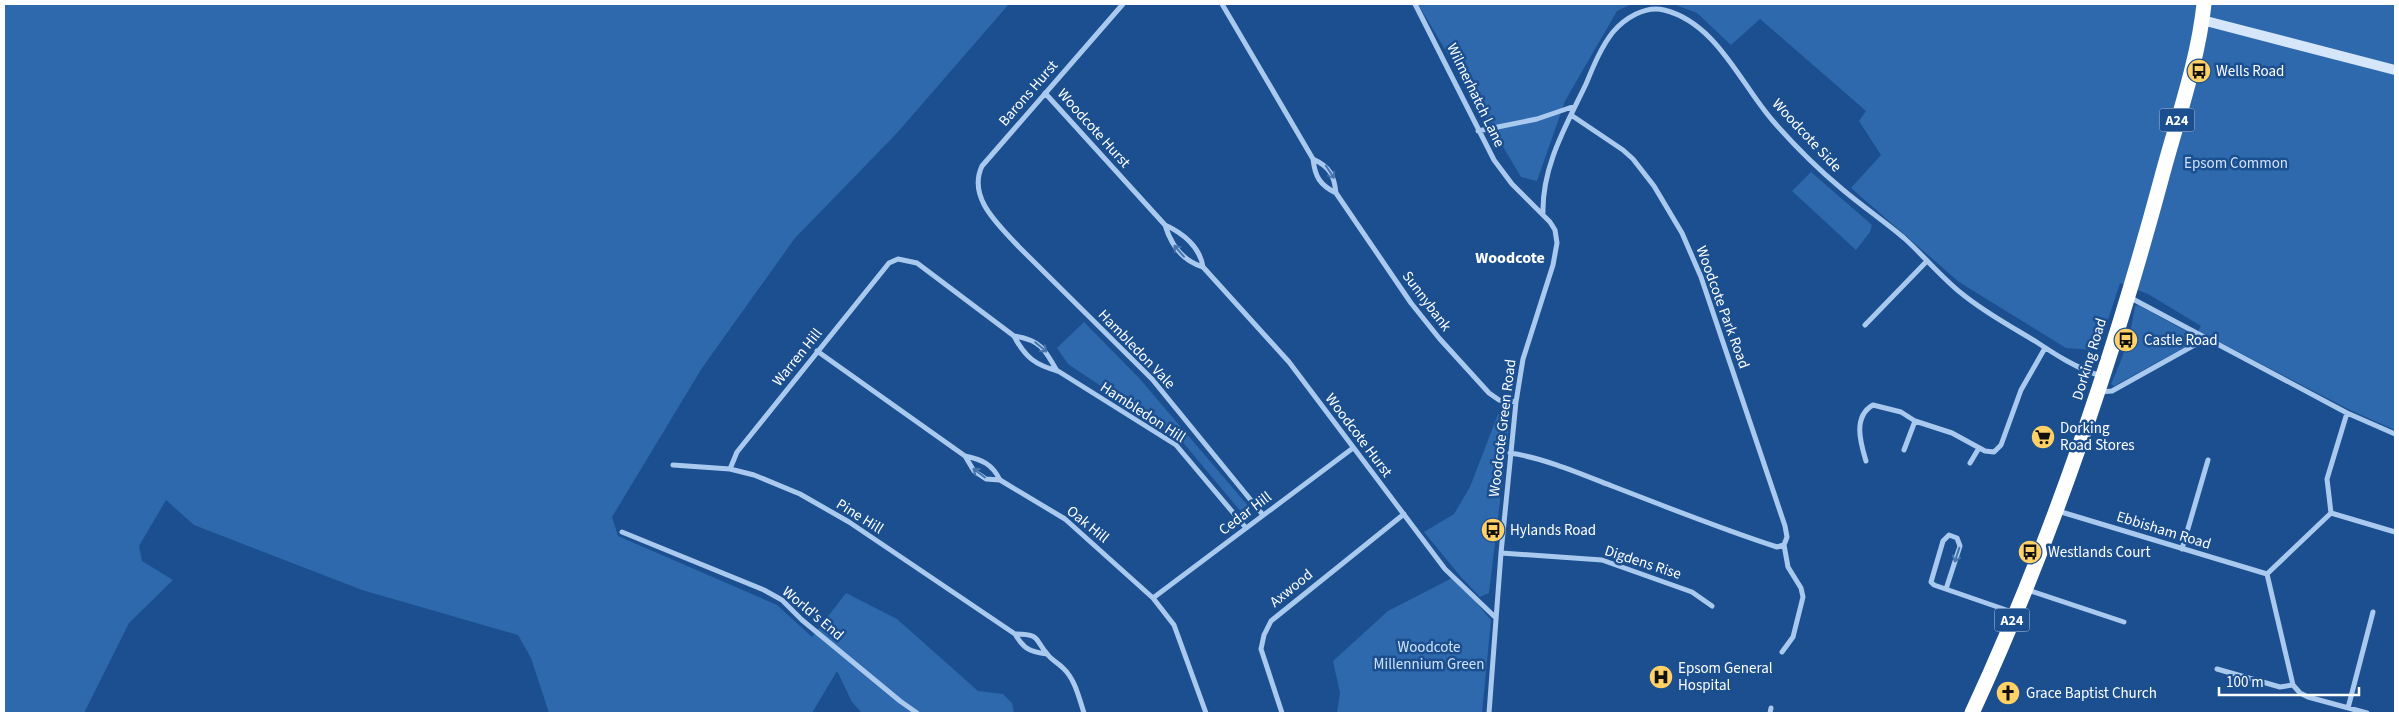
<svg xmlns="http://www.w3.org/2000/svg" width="2399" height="717" viewBox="0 0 2399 717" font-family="'Source Sans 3',sans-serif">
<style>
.green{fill:#2e69ad}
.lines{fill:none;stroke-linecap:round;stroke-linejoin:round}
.street{stroke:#a9c9ee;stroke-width:5}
.secondary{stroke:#d6e6fa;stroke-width:10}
.highway{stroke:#fff;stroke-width:15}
.oneway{stroke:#4674ac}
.labels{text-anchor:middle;stroke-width:5;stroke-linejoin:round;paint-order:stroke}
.shield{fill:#1b4f8f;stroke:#bbcadd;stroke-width:1}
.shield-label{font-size:14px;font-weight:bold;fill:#fff}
.poi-label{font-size:15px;fill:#fff;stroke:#1b4f8f;text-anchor:start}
.street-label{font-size:15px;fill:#fff;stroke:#1b4f8f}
.park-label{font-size:15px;fill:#cfe3fa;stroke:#1b4f8f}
.neighbourhood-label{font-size:16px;font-weight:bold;fill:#fff;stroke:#1b4f8f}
</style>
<rect width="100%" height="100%" fill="#1b4f8f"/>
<path class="green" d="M4 4H1009L897 133 795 238 702 368 612 517 618 536 777 605 812 637 846 593 897 619 978 691 1003 694 1012 703 1014 713H862L852 702 837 671 812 713H549L531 658 518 635 362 590 194 525 166 500 139 546 142 561 173 580 129 623 84 713H4Z
M1418 4H1631L1617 11 1565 101 1537 181 1521 177Z
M1673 4H2395V430L2350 410 2198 331 2201 326 2148 294 2120 283 2105 329 2093 350 2066 348 1959 282 1851 188 1881 155 1859 121 1866 111 1760 19 1731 45 1697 13Z
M1811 172 1872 225 1870 232 1856 250 1792 191Z
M2138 305 2195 336 2196 341 2114 386 2111 384C2123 358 2131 334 2135 306Z
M1084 322 1139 378 1249 507 1242 513 1181 440 1068 364 1057 348Z
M1498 414 1510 417 1489 593 1480 597 1461 577 1424 532 1454 514 1470 487Z
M1454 577 1491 620 1482 713H1337L1340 693 1333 661 1388 611Z"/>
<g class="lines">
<path class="street" d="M1123 4 982 166C967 198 999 225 1019 247L1152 379 1263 515
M1222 4 1313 159C1315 177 1320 185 1336 193
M1415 4 1494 160 1512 184 1550 222 1555 230 1557 243 1553 265 1523 359 1516 402 1501 553 1489 713
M1045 93 1165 225C1183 233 1200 247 1203 267L1289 362 1445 569 1496 618
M1571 115 1623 150 1633 159 1654 186 1682 233 1701 277 1785 526 1787 537 1784 545
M1478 131 1537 119 1575 106
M1313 159C1330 167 1334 175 1336 193L1411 303 1439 338 1489 393 1499 400 1516 402
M1543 213C1542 166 1566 126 1586 84 1593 67 1601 47 1613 32 1624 19 1645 5 1664 10 1717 23 1741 85 1773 121 1794 145 1817 168 1842 189 1862 206 1884 221 1904 238 1924 256 1941 277 1961 293 1984 312 2010 326 2035 341 2056 355 2076 368 2101 376
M1165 225C1171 245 1183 261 1203 267
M2129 297 2347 413 2395 434
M1865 325 1927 261
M1014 336C1040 340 1045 349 1057 371
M817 351 965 456 974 471 986 479 1000 480 1065 519 1153 598 1174 625 1206 713
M2099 392 2112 391 2207 338
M1915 421 1952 433 1985 451 1994 452 2001 445 2021 390 2045 348
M1510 453C1544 458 1579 473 1612 486 1667 507 1721 529 1777 547L1784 545
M965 456C983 460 992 464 1000 480
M1866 461C1861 444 1852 417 1873 405L1901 412 1915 421 1904 450
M1970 463 1979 448
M673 465 730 469 754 475 800 494 849 522 1015 634C1024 649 1030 652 1047 654
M730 469 737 452 889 263 898 259 917 263 1014 336C1025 357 1035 365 1058 371L1176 445 1246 528
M2058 511 2267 574
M2331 513 2327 479 2347 413
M622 532 764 590 782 600 802 620 900 701 917 713
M2182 549 2208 460
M1501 553 1602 560 1692 592 1712 606
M2267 574 2293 685 2300 693 2308 697 2367 713
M2267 574 2331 513 2395 532
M1946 589 1960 546 1957 538 1949 535 1943 541 1931 582 1934 585 2015 613
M2028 590 2124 622
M1153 598 1353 448
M1015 634C1042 634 1034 640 1048 655 1052 660 1058 663 1063 668 1075 679 1079 698 1084 713
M1782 652 1793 637 1803 597 1801 588 1788 567 1784 545
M2217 669 2280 687 2293 685
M2348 708 2373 612
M1282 713 1261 649 1264 635 1271 621 1404 514
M1770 713 1771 708"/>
<path class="secondary" d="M2202 20 2395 70"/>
<path class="highway" d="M1972 713C2051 542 2112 362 2161 180 2176 123 2198 62 2204 4"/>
</g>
<defs><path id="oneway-shaft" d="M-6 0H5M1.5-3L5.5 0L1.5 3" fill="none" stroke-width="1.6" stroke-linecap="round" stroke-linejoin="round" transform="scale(1.25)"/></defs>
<g class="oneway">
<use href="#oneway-shaft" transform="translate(1330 172) rotate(56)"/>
<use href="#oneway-shaft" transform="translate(1179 251) rotate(-131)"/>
<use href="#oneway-shaft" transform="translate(1041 347) rotate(40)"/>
<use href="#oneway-shaft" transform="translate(979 473) rotate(-143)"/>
<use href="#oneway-shaft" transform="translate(1957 555) rotate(108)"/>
</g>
<defs>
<g id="bus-disc" transform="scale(1.25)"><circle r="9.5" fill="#ffd166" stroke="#1b4f8f"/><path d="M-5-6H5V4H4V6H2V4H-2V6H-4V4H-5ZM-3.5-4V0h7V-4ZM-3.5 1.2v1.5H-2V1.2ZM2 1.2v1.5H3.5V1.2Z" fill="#111"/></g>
<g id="supermarket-disc" transform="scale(1.25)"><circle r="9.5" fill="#ffd166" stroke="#1b4f8f"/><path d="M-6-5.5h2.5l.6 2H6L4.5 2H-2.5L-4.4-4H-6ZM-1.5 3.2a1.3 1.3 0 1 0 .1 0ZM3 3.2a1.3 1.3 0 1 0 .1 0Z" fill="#111"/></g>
<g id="hospital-disc" transform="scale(1.25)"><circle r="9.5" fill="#ffd166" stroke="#1b4f8f"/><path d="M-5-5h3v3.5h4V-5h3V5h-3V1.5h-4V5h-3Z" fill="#111"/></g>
<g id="church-disc" transform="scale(1.25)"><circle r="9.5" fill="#ffd166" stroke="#1b4f8f"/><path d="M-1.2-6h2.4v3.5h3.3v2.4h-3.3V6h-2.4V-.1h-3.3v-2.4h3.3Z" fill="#111"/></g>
</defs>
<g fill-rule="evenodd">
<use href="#bus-disc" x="2199" y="71"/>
<use href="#bus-disc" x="2126" y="340"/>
<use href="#supermarket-disc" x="2043" y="437"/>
<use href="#bus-disc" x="1493" y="530"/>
<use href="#bus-disc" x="2030" y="552"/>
<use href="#hospital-disc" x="1661" y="677"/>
<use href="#church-disc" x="2008" y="693"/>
</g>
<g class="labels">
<g class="shield">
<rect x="2159.5" y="108.5" width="35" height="23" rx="4"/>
<rect x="1994.5" y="608.5" width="35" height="23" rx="4"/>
</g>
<g class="shield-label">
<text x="2177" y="125">A24</text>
<text x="2012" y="625">A24</text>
</g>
<g class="poi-label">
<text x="2216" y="76">Wells Road</text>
<text x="2144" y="345">Castle Road</text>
<text x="2060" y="433">Dorking<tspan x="2060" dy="17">Road Stores</tspan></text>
<text x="1510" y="535">Hylands Road</text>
<text x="2048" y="557">Westlands Court</text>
<text x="1678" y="673">Epsom General<tspan x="1678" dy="17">Hospital</tspan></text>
<text x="2026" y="698">Grace Baptist Church</text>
</g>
<g class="street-label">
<text transform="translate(1028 93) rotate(-49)" y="5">Barons Hurst</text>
<text transform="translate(1476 95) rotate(64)" y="5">Wilmerhatch Lane</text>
<text transform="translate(1094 128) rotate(48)" y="5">Woodcote Hurst</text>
<text transform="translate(1807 135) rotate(47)" y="5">Woodcote Side</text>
<text transform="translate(1427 301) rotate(53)" y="5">Sunnybank</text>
<text transform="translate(1723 307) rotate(70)" y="5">Woodcote Park Road</text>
<text transform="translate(1137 349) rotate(46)" y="5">Hambledon Vale</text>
<text transform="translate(797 357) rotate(-51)" y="5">Warren Hill</text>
<text transform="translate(2089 359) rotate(-73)" y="5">Dorking Road</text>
<text transform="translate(1143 412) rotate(33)" y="5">Hambledon Hill</text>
<text transform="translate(1502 428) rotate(-83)" y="5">Woodcote Green Road</text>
<text transform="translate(1359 435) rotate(53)" y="5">Woodcote Hurst</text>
<text transform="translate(1245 513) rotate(-37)" y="5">Cedar Hill</text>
<text transform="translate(860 516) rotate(32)" y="5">Pine Hill</text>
<text transform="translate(1088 524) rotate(39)" y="5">Oak Hill</text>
<text transform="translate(2164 530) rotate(17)" y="5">Ebbisham Road</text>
<text transform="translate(1643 562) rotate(18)" y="5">Digdens Rise</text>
<text transform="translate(1291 588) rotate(-39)" y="5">Axwood</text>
<text transform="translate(813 613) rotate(40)" y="5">World's End</text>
</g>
<g class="park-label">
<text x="2236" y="168">Epsom Common</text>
<text x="1429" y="652">Woodcote<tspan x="1429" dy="17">Millennium Green</tspan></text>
</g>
<g class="neighbourhood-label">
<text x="1510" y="263">Woodcote</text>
</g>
</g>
<rect width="2399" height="717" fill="none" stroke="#ffffff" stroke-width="10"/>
<path d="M2219 687v8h140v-8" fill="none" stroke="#ffffff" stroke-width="2.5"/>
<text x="2226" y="687" font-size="15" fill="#ffffff" stroke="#1b4f8f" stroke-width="4" paint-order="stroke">100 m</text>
</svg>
